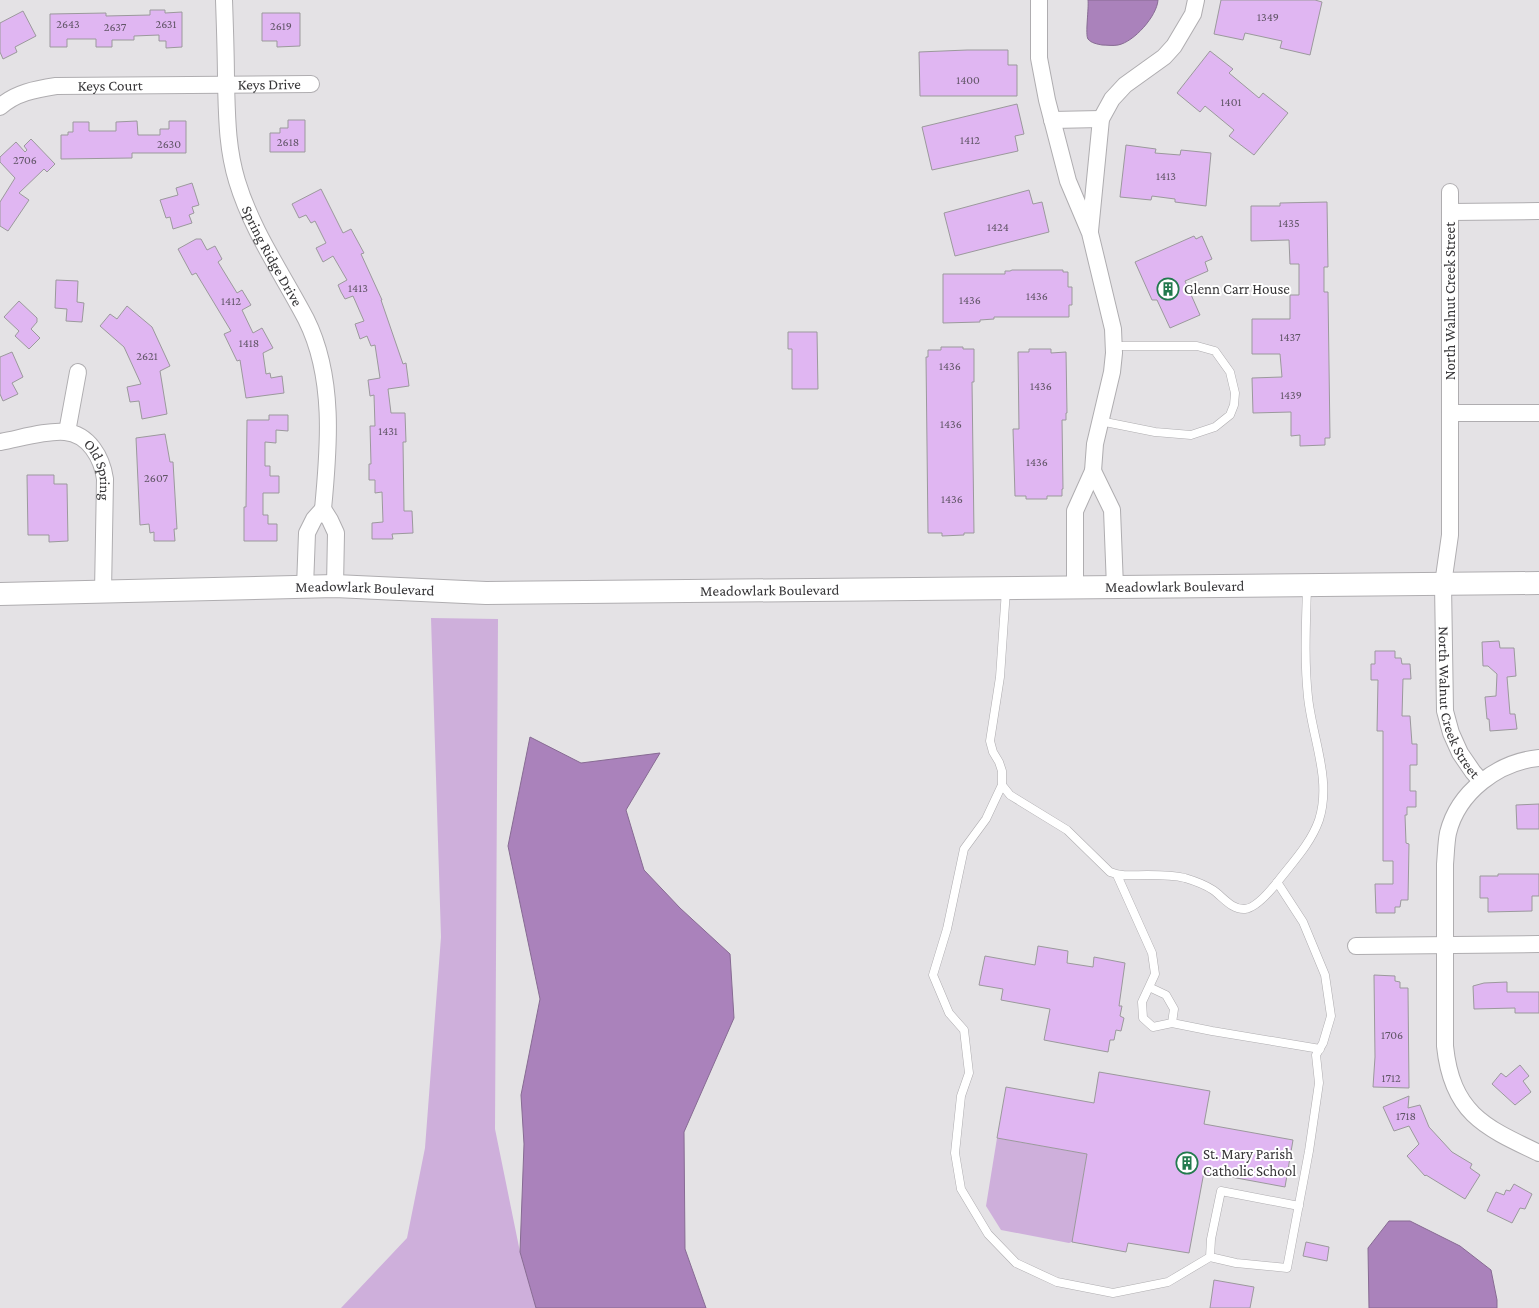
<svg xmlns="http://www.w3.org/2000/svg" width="1539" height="1308" viewBox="0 0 1539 1308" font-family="'Crimson Pro',serif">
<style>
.green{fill:#ceafdb}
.water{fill:#aa82bb;stroke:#876b93}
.building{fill:#e0b6f2;stroke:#9b999c}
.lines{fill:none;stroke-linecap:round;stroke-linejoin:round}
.lane-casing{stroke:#afadb0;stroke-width:9}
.street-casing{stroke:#afadb0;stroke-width:18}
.secondary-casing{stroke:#afadb0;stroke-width:24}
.lane{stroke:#fff;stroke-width:8}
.street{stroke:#fff;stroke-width:16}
.secondary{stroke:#fff;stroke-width:22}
.labels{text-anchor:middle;stroke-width:4;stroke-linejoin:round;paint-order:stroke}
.number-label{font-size:12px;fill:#605566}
.street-label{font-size:15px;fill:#363537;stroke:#fff}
.poi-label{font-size:15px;fill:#363537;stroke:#fff;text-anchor:start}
</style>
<rect width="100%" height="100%" fill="#e4e2e5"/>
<path class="green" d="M431 618 498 619 495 1129 520 1252 536 1308H341L407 1238 425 1148 441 937Z
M997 1138 1087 1154 1072 1242 1069 1243 1001 1230 986 1206Z"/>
<path class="water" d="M1088 0H1158C1157 16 1134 42 1118 45 1113 46 1107 45 1102 45 1097 44 1091 43 1088 39 1085 35 1089 8 1088 0Z
M530 737 581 763 660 753 626 810 644 870 680 908 730 954 734 1018 684 1132 685 1249 706 1308H536L520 1252 524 1144 521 1095 540 999 508 846Z
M1389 1221H1410L1460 1246 1491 1270 1497 1300V1308H1369L1368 1248Z"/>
<path class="building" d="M1221 0H1315L1322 2 1310 55 1280 48 1282 41 1245 33 1243 40 1214 34Z
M150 10H165V13L182 12V47L166 48V41H159V35L134 36V40H112V47H96V39H67V47H50V14L106 13V16L150 15Z
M23 11 36 36 15 47 17 52 3 59 0 52V23Z
M262 13H300V46L277 47V41H262Z
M967 50H1008V65H1017V96H920L919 52Z
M1210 51 1233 69 1229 73 1259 98 1263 93 1288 113 1254 155 1229 136 1234 130 1205 106 1200 112 1177 93Z
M1017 104 1024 134 1015 136 1018 151 932 170 922 127Z
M288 120H305V152H270V133H280V128H288Z
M137 121 138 135H160V129H169V121H186V153H132V158L61 159V135H68V132H73V122H89V131H116V122Z
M31 139 55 164 47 172 44 169 19 193 29 200 8 231 0 226V202L15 178 0 162V157L16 142 25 152 27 150 24 146Z
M1126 145 1156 149 1155 153 1180 155 1181 150 1211 153 1206 206 1175 202V199L1152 196 1151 200 1120 197Z
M192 183 199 205 192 207 194 213 189 215 192 223 173 229 170 217 166 218 160 200 178 195 176 188Z
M321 189 343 233 351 229 364 253 361 254 382 300H381L403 364 406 363 409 386 388 389 391 413H405L406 442H403L404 511H412L413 533 392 534 393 539H372V523L383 522 382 492 375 493V480H369V464H371L370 426H375L374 395 370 396 368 380 380 378 375 345 371 346 367 336 360 339 355 324 364 321 353 296 345 299 341 292 338 285 347 280 333 256 323 262 316 248 326 243 315 221 311 223 306 215 299 218 292 204Z
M1029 190 1033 204 1042 202 1049 232 955 256 944 213Z
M1327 202 1328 267H1324V292H1328L1330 438H1325V445L1300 446V435L1291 436V412L1253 413 1252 378 1282 377 1280 354H1252V319H1290V295H1299V264H1290L1289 240 1251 241V206H1280V203Z
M1194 236 1196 239 1202 236 1212 259 1205 262 1208 271 1185 281 1200 315 1170 328 1157 300H1152L1135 262Z
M196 239H201L207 250 215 246 222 259 218 262 237 293 242 290 251 305 242 310 253 333 262 328 273 348 263 353 266 374 270 373 271 378 282 376 284 393 246 398 240 360 237 361 224 334 231 331 196 273 192 275 178 249Z
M1012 270H1063V272H1068V287H1072V305H1069V317H994V319L980 320V322L943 323V274H1005V271H1010Z
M56 280 78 281 77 302 84 303 82 322 66 321 67 309 55 308Z
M19 301 37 318V322L31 329 40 338 29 349 15 336 19 331 4 317Z
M127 306 152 327 170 366 160 371 167 414 142 419 139 401 130 402 127 387 141 384 124 347 100 326 110 314 117 319Z
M788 332H817L818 389H792V349H788Z
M941 347H963V349H974V382H972L974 533H964V535L942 536V533H928L926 357H928V350H941Z
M1029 349H1051V353L1066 352 1067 413H1066V420H1062L1063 489H1062V496H1047V499H1026V496H1015L1013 429H1019L1018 352H1029Z
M12 352 23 377 12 383 18 394 3 401 0 394V357Z
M269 415H288V431L276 430V443L265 442V466H270V476H279V493H263V515H268V524H277V541H244V507H246L247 420H269Z
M165 434 170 462H173L177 529H174L175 541H154V532L150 533 149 524 140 525 136 438Z
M27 475H54V484H67L68 541 49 542V535H28Z
M1499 641 1500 648H1514L1516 676 1507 677 1510 714H1515L1517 729 1490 731 1489 719H1487L1485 697 1496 696 1497 674 1488 666H1483L1482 642Z
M1375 651H1395V658H1401L1402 664H1410L1411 679H1403L1402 716H1410L1412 744H1417V765H1410V791H1416V807H1407V815H1405L1406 843 1409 844 1408 900H1401L1400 907H1395V913H1376L1375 884H1393V861H1383V731H1377L1378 680H1371V664H1375Z
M1539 804V829H1517L1516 805Z
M1498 874H1539V896H1532V911L1488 912V898H1480V876H1498Z
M1038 946 1068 951 1067 963 1093 967 1094 957 1125 963 1119 1006H1122L1120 1016 1124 1018 1121 1031 1116 1030 1114 1040H1110L1108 1052 1044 1040 1050 1009 1001 1000 1003 989 979 985 985 956 1035 965Z
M1374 975 1395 976V981L1400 982V988H1408L1409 1088 1373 1087 1375 1057Z
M1507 982V992H1539V1013H1515V1008L1474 1009 1473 986 1484 983Z
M1520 1065 1529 1076 1523 1081 1531 1092 1515 1105 1492 1084 1501 1073 1506 1077Z
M1099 1072 1210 1091 1204 1124 1293 1140 1285 1187 1204 1172 1189 1253 1128 1243 1126 1252 1072 1242 1087 1154 997 1138 1006 1087 1094 1103Z
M1409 1096 1408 1108 1420 1105 1429 1127 1452 1152 1472 1164 1470 1168 1480 1175 1465 1199 1426 1175 1425 1176 1407 1156 1419 1144 1409 1126 1394 1131 1383 1107Z
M1514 1184 1532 1194 1525 1209 1520 1208 1512 1223 1487 1211 1496 1192 1504 1195 1506 1190 1510 1191Z
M1306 1242 1329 1247 1327 1261 1303 1256Z
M1214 1280 1254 1287 1250 1308H1210Z"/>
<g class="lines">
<g class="lane-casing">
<path id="lane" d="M1100 421 1155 432 1191 435 1215 427 1230 415 1234 405 1235 393 1230 372 1215 351 1197 346H1114
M1006 590 1000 677 990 741 993 752 999 762 1002 771V785L1010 795 1067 830 1110 872C1123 877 1134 875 1147 875 1160 875 1173 875 1185 878 1195 881 1204 884 1213 890 1223 897 1232 910 1245 909 1256 908 1272 889 1279 880 1293 862 1311 843 1319 820 1332 780 1312 737 1308 697 1304 660 1306 623 1307 587
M1002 785 986 819 964 849 947 929 933 975 949 1013 964 1030 969 1073 961 1096 955 1153 961 1189 988 1234 1016 1263 1057 1282 1113 1293 1168 1282 1210 1257
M1117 875 1152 953 1155 974 1149 987 1166 995 1174 1009 1172 1023 1212 1031 1320 1049
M1277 882 1303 922 1325 975 1331 1016 1323 1043 1316 1055 1319 1083 1309 1151 1287 1268 1236 1263 1210 1257 1211 1239 1221 1191 1299 1206
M1149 987 1142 1002 1143 1018 1153 1027 1172 1023"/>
</g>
<g class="street-casing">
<g id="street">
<path id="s1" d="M224 0C225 28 226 56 226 83 227 117 227 148 237 181 252 231 282 273 306 319 335 377 329 447 323 509"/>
<path d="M1039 0V58L1047 100 1068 181 1090 233 1113 329 1114 353 1112 372 1095 444 1093 471 1075 511V588"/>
<path id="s2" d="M0 107C15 93 36 89 56 86L311 84"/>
<path d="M1052 120 1101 119"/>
<path id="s3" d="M1450 192V535L1443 584 1445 711 1451 733 1460 753 1473 772 1481 781"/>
<path d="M1450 212 1539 211"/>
<path d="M1090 231 1101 119 1112 99 1125 85 1164 57 1174 46 1193 14 1196 0"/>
<path d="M1450 413H1539"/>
<path d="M67 432 78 372"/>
<path id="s4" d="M0 442C18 439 47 430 65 432 89 434 102 458 105 479L103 592"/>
<path d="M1093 471 1112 510 1115 587"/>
<path d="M305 587 307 533 314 519 323 509 330 520 336 533 335 586"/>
<path d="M1539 758C1498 762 1458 792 1448 833 1446 843 1446 854 1445 864V1046C1452 1113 1484 1127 1539 1153"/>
<path d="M1356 946 1539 944"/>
</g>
</g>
<g class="secondary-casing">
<g id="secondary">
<path id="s5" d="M0 594 335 586 486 593 1539 583"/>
</g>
</g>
<use href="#lane" class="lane"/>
<use href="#street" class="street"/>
<use href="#secondary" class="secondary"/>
</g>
<defs>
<g id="building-ring" transform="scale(1.125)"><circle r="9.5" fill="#fff" stroke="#227a4e" stroke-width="1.5"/><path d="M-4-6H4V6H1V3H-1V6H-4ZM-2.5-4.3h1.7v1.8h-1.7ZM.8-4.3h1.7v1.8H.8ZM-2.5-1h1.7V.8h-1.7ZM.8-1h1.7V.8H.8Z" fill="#227a4e"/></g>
</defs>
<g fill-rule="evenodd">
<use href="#building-ring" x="1168" y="289"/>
<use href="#building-ring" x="1187" y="1163"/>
</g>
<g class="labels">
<g class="number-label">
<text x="1268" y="21">1349</text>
<text x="68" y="28">2643</text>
<text x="166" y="28">2631</text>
<text x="281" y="30">2619</text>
<text x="115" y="31">2637</text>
<text x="968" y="84">1400</text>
<text x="1231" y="106">1401</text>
<text x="970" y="144">1412</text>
<text x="288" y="146">2618</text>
<text x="169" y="148">2630</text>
<text x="25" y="164">2706</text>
<text x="1166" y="180">1413</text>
<text x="1289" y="227">1435</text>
<text x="998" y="231">1424</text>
<text x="358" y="292">1413</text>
<text x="1037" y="300">1436</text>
<text x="970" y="304">1436</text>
<text x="231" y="305">1412</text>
<text x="1290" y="341">1437</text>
<text x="249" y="347">1418</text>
<text x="147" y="360">2621</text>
<text x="950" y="370">1436</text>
<text x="1041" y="390">1436</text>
<text x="1291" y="399">1439</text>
<text x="951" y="428">1436</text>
<text x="388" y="435">1431</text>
<text x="1037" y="466">1436</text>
<text x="156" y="482">2607</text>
<text x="952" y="503">1436</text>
<text x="1392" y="1039">1706</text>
<text x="1391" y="1082">1712</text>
<text x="1406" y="1120">1718</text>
</g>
<g class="street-label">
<text dy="5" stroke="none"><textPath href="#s2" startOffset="115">Keys Court</textPath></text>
<text dy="5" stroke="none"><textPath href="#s2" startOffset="274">Keys Drive</textPath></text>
<text dy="5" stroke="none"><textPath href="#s1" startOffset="265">Spring Ridge Drive</textPath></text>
<text transform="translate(1450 301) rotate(-90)" y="5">North Walnut Creek Street</text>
<text dy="5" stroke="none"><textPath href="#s4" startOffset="122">Old Spring</textPath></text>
<text dy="5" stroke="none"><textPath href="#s5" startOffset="1175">Meadowlark Boulevard</textPath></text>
<text dy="5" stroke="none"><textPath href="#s5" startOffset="365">Meadowlark Boulevard</textPath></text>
<text dy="5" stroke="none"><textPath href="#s5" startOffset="770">Meadowlark Boulevard</textPath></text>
<text dy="5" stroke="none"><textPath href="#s3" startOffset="514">North Walnut Creek Street</textPath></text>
</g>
<g class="poi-label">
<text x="1184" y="294">Glenn Carr House</text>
<text x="1203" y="1159">St. Mary Parish<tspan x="1203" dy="17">Catholic School</tspan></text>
</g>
</g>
</svg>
